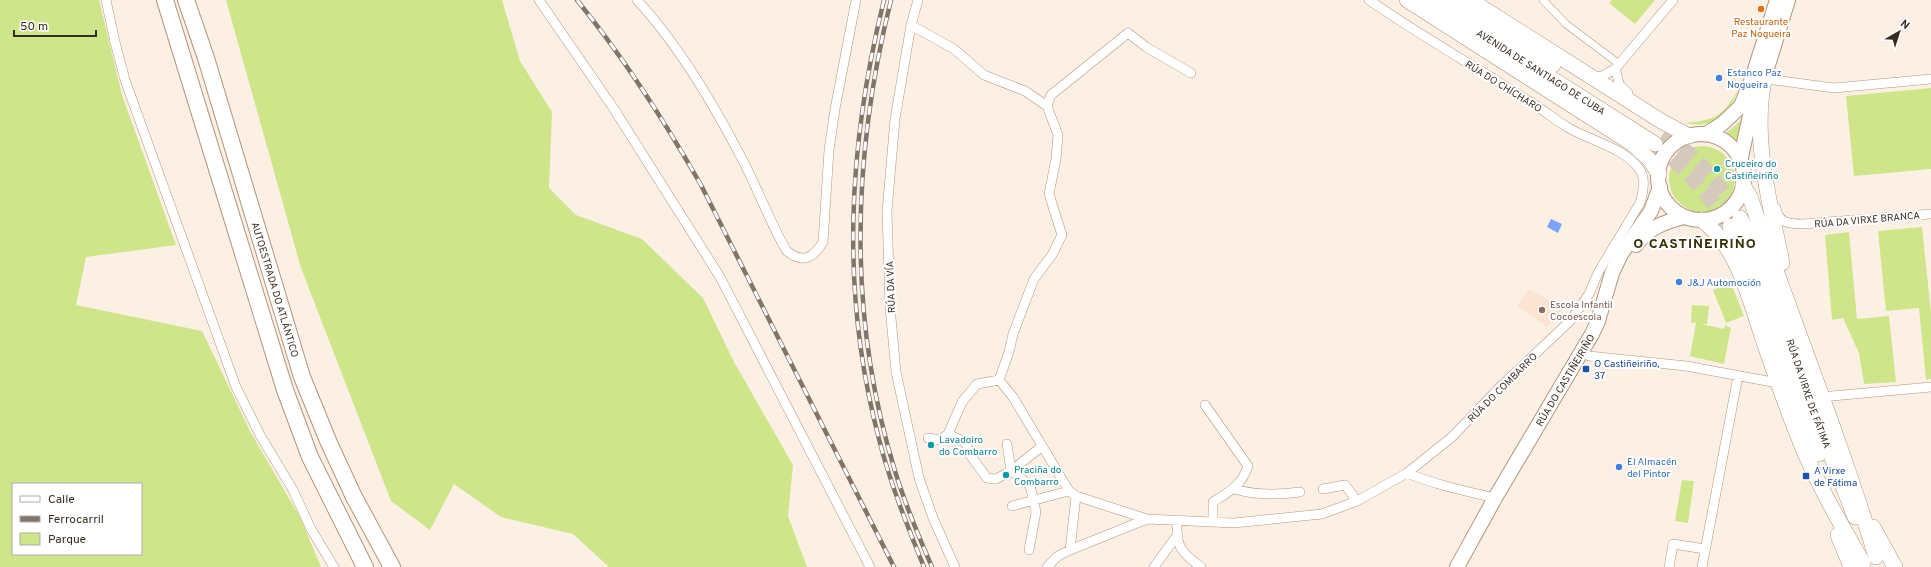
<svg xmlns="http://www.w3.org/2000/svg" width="1931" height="567" viewBox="0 0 1931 567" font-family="Overpass,sans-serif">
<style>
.built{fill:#fbe5d2}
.green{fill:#cee689;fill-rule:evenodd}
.water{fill:#7ca4f6}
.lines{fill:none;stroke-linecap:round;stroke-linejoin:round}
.trunk-tunnel{stroke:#d5c9be;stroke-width:15;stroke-dasharray:15 8;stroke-linecap:butt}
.pedestrian-casing{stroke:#b2957d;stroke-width:8}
.minor-casing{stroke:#b2957d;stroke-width:10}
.primary-casing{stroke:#b2957d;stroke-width:16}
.trunk-casing{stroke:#b2957d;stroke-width:16}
.motorway-casing{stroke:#b2957d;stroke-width:18}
.pedestrian{stroke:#fff;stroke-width:7}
.minor{stroke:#fff;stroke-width:9}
.primary{stroke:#fff;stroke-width:14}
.trunk{stroke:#fff;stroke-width:15}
.motorway{stroke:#fff;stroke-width:16}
.rail-casing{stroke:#80756a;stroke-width:4.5}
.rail{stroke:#fff;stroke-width:3;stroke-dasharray:9;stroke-linecap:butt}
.food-dot{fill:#e8710a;stroke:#fff;stroke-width:1.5}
.shop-dot{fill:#3f7fe0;stroke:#fff;stroke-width:1.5}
.culture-dot{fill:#0f9aa8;stroke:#fff;stroke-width:1.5}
.education-dot{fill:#8d6e63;stroke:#fff;stroke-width:1.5}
.transit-dot{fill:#1a4fb4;stroke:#fff;stroke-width:1.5}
.labels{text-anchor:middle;stroke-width:4;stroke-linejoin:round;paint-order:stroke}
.food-label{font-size:10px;fill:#c56008;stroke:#fff}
.street-label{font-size:10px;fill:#372c22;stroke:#fff}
.shop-label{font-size:10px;fill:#366cbe;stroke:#fff;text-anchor:start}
.culture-label{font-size:10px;fill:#0d838f;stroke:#fff;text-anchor:start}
.education-label{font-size:10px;fill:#785e54;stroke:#fff;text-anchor:start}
.transit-label{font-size:10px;fill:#164399;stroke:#fff;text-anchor:start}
.district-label{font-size:14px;font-weight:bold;letter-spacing:1px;fill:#362e02;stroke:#fff}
</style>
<rect width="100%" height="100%" fill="#fcf0e5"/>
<path class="built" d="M1529 289 1564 308 1547 327 1517 306Z"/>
<path class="green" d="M0 0H99L122 95 176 245 86 257 76 305 202 331 250 431 301 519 321 567H0ZM13 484H141V554H13Z
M226 0H502L520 61 552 112 549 188 576 215 642 239 703 298 734 362 793 465 788 516 807 567H609L573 534 501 517 454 484 430 530 391 501 301 268Z
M1612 0H1655L1635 24 1609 3Z
M1740 87C1729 113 1716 130 1684 123 1718 120 1723 115 1740 87Z
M1931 88V169L1854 176 1846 96Z
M1747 113 1739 142 1726 133 1737 124Z
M1669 179a33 33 0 1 1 66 0a33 33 0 1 1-66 0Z
M1922 227 1931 313V379L1926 380 1919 308 1886 311 1878 231Z
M1849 232 1857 319 1889 316 1896 382 1864 384 1859 353 1843 318 1832 320 1825 235Z
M1731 283 1744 316 1726 323 1713 290Z
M1692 305 1709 306 1707 324H1701L1724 329 1725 325 1731 328 1724 364 1690 356 1696 323 1691 322Z
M1682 480 1694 481 1688 523 1675 521Z"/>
<path class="water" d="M1551 219 1562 224 1558 233 1547 227Z"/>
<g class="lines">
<path class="trunk-tunnel" d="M1663 134C1699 158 1718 182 1740 218
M1655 144C1688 170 1706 192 1730 226"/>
<g class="pedestrian-casing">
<path id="pedestrian" d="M1543 0 1566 24 1619 64"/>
</g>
<g class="minor-casing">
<path id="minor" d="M106 0 115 42 125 80 236 387 260 435 293 490 311 529 334 567
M539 0 614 109 720 277 870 567
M637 0C677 43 714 105 741 157 757 187 769 220 786 250 801 264 813 259 823 242L829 150 835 109 856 0
M918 0 911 25 895 119 887 211 890 307 896 372 919 478 933 518 955 567
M911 25 954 49 984 75 1025 91 1047 106 1058 135 1056 159 1049 194 1062 235 1052 255 1034 279 1013 334 1009 352 999 380 1013 397 1069 491 1076 496 1147 519
M1615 69 1620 86 1628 93
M1765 75 1774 80 1834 88 1931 79
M1592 77 1602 76 1615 69 1673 0
M1047 106 1051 95 1128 33 1146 47 1191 73
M1776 208C1778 223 1790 224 1803 224L1931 214
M1589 356 1686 366 1778 383
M999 380 977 384 962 402 948 434 963 441 967 445 970 455 987 478 996 479 1011 471 1041 447
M1821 397 1931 387
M1205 405 1248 466C1242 485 1229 492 1213 502V522
M928 438 940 440 948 434
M1007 444 1011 471 1030 485 1036 512 1029 550
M1407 473C1436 485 1465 491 1495 498
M1234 489C1255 495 1279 495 1300 492
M1323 489 1345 485 1357 501
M1012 506 1069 491
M1177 520C1176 546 1180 552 1201 567
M1070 550 1076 496
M1047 567 1058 556 1070 550 1147 519 1234 523 1322 514 1357 501 1407 473 1452 437 1499 388 1570 321 1589 294 1599 271 1640 203C1643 193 1646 179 1640 170 1626 148 1588 140 1567 127 1554 119 1542 109 1529 101 1476 67 1421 36 1369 0
M1154 567 1176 537
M1669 567 1673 544 1705 549
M1702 567 1738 376"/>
</g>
<g class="primary-casing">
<g id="primary">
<path d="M1706 134 1722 124 1741 106 1752 79 1777 0"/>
<circle cx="1701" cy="177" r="43"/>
<path d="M1740 162 1752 106 1765 75 1788 0"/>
<path d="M1636 245C1648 228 1664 222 1684 217"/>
<path id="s1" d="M1457 567 1495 498 1592 334 1598 321 1612 273 1621 254 1651 211 1660 187"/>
</g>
</g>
<g class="trunk-casing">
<g id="trunk">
<path d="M1407 0 1631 143 1650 160 1659 174"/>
<path id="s2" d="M1428 0 1655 144"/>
<path d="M1450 0 1553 65"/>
<path d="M1470 0 1661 121 1689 136"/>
<path d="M1765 75C1751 138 1770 202 1782 263"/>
<path d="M1743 185 1750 197C1791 317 1839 435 1876 557"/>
<path id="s3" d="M1740 218 1755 244 1771 282 1814 411 1855 517"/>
<path d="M1702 220C1738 247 1749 298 1763 339 1774 371 1785 404 1798 436 1815 480 1839 521 1863 563"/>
<path d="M1730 226C1751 264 1764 304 1778 345 1791 381 1804 418 1819 454"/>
<path d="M1873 527 1895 567"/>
<path d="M1838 535 1851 567"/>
</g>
</g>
<g class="motorway-casing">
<g id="motorway">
<path d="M165 0 285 390 310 457 365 567"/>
<path id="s4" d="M186 0 206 58 302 377 329 443 354 497 392 567"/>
</g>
</g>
<use href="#pedestrian" class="pedestrian"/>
<use href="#minor" class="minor"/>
<use href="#primary" class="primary"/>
<use href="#trunk" class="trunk"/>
<use href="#motorway" class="motorway"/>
<g class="rail-casing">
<path id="rail" d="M577 0C624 58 664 120 701 185L894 567
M884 0C848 146 840 292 879 439 890 483 907 525 924 567
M891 0C852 157 847 315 895 471 905 504 918 535 932 567"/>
</g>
<use href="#rail" class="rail"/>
</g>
<circle class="food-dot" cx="1761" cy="9" r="4"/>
<g class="shop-dot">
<circle cx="1719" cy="78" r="4"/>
<circle cx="1679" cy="282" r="4"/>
<circle cx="1619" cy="467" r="4"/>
</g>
<g class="culture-dot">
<circle cx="1717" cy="169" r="4"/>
<circle cx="931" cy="445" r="4"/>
<circle cx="1006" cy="475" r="4"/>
</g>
<circle class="education-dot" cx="1542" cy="310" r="4"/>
<g class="transit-dot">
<rect x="1582" y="365" width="8" height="8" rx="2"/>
<rect x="1802" y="472" width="8" height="8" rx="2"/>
</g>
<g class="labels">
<g class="food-label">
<text x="1761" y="25">Restaurante<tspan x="1761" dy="12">Paz Nogueira</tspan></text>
</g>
<g class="street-label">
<text dy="4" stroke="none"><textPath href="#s2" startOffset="134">AVENIDA DE SANTIAGO DE CUBA</textPath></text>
<text transform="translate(1504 86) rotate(32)" y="4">RÚA DO CHÍCHARO</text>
<text transform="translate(1867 219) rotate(-5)" y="4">RÚA DA VIRXE BRANCA</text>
<text transform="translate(890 287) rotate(-92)" y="4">RÚA DA VÍA</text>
<text dy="4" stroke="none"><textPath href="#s4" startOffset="303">AUTOESTRADA DO ATLÁNTICO</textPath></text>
<text dy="4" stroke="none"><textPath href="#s1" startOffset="216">RÚA DO CASTIÑEIRIÑO</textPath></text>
<text transform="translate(1502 387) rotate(-45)" y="4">RÚA DO COMBARRO</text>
<text dy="4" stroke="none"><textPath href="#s3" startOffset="189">RÚA DA VIRXE DE FÁTIMA</textPath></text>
</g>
<g class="shop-label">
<text x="1727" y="76">Estanco Paz<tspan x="1727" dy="12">Nogueira</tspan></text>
<text x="1687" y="286">J&amp;J Automoción</text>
<text x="1627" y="465">El Almacén<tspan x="1627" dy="12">del Pintor</tspan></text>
</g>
<g class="culture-label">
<text x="1725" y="167">Cruceiro do<tspan x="1725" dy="12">Castiñeiriño</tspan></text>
<text x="939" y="443">Lavadoiro<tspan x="939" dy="12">do Combarro</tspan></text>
<text x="1014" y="473">Praciña do<tspan x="1014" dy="12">Combarro</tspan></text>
</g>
<g class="education-label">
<text x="1550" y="308">Escola Infantil<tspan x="1550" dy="12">Cocoescola</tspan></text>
</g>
<g class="transit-label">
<text x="1594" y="367">O Castiñeiriño,<tspan x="1594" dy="12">37</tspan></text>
<text x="1814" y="474">A Virxe<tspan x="1814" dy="12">de Fátima</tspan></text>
</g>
<g class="district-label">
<text x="1695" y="248">O CASTIÑEIRIÑO</text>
</g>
</g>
<rect x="12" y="483" width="130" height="72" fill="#ffffff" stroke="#afaba7"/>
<rect x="20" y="496" width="20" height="6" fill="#ffffff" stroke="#afaba7"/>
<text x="48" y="503" font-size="12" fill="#372c22">Calle</text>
<rect x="20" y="516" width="20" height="6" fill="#80756a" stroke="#afaba7"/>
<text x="48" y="523" font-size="12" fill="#372c22">Ferrocarril</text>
<rect x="20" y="533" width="20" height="12" fill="#cee689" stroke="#afaba7"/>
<text x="48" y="543" font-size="12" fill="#372c22">Parque</text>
<g transform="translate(1899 32) rotate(39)" stroke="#ffffff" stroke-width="3" paint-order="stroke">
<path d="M0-3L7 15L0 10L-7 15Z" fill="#372c22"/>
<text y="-6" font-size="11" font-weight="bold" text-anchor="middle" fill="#372c22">N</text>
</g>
<path d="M14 30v6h82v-6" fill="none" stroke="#372c22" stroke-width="2"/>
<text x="20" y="30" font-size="12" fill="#372c22" stroke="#ffffff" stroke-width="3" paint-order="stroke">50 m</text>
</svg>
